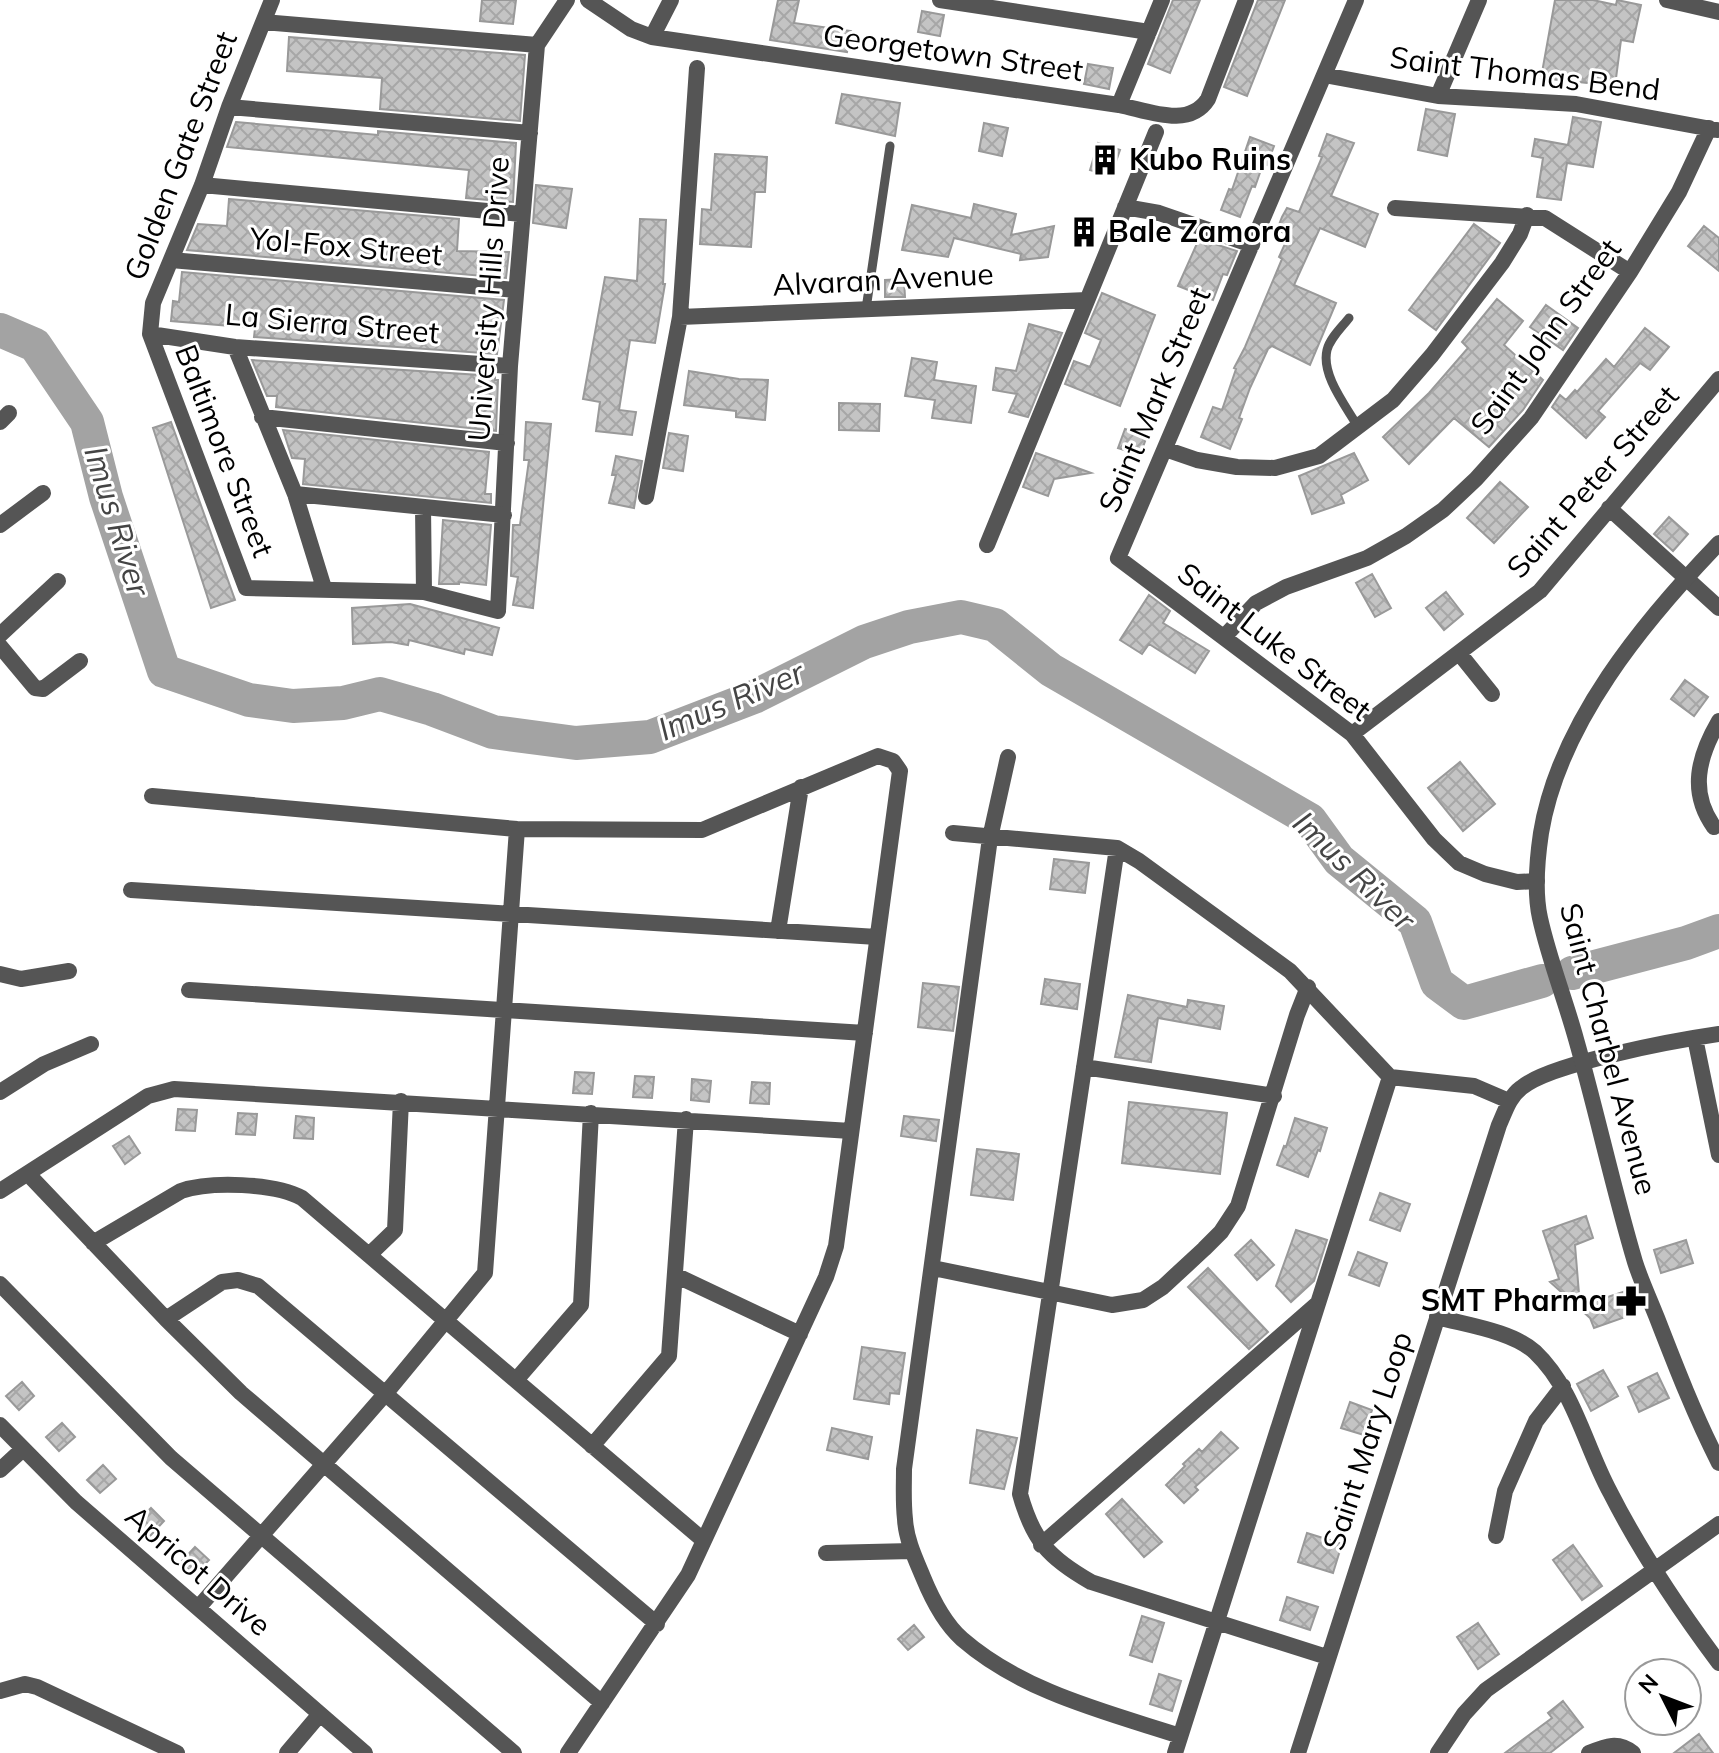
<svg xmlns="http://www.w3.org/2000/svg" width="1719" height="1753" viewBox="0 0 1719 1753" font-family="Mulish,sans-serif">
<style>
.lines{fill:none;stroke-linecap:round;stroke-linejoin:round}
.river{stroke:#a3a3a3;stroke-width:34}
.building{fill:url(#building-cross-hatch);stroke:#999;stroke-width:2}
.service{stroke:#555;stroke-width:9}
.minor{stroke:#555;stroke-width:16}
.tertiary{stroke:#555;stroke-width:16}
.labels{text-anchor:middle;stroke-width:6;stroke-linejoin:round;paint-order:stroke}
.street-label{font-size:30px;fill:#000;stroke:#fff}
.poi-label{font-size:30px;font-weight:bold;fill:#000;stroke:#fff;text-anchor:start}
.water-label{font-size:32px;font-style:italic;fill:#444;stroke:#fff}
</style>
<defs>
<pattern id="building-cross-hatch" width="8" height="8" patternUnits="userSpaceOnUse" patternTransform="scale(2)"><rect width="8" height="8" fill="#c4c4c4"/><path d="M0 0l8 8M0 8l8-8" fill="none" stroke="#a7a7a7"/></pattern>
</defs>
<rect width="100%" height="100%" fill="#fff"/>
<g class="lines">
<path class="river" d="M0 330 35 345 87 422 106 497 164 671 249 700 293 706 343 703 380 694 432 709 493 732 576 743 650 737 754 697 864 642 909 627 961 617 995 625 1051 670 1310 820 1339 860 1415 922 1437 983 1464 1003 1542 981
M1572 973 1686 943 1719 931"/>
</g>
<path class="building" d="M482 0H516L513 24 480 21Z
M778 0H799L794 23 851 31 847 52 770 40Z
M1173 0H1200L1170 73 1148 64Z
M1258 0H1285L1247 96 1224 87Z
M1555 0H1593L1616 5 1617 0 1641 5 1633 42 1621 40 1615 86 1541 78Z
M922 11 944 15 940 36 918 32Z
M289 37 525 55 520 121 380 109 382 78 287 71Z
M1088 64 1113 68 1109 89 1084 84Z
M842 94 900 103 895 136 836 123Z
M1426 109 1455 114 1447 156 1418 150Z
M1573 117 1601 122 1593 167 1567 163 1561 200 1537 197 1543 158 1532 156 1535 139 1568 145Z
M236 122 378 135V131L516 143 513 202 466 198 469 170 227 147Z
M984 123 1008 128 1002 156 979 151Z
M1327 134 1354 143 1331 196 1378 214 1365 247 1320 228 1294 285 1336 303 1310 365 1272 346 1268 349 1250 388 1239 418 1242 419 1230 449 1201 437 1213 407 1222 410 1236 369 1234 368 1245 347 1282 259 1279 257 1289 235 1277 230 1282 217 1287 208 1299 212 1322 157 1319 156Z
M1250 137 1274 146 1267 165 1263 164 1255 187 1252 186 1240 217 1221 210 1229 189 1232 190Z
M1098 143 1120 150 1111 176 1090 170Z
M715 154 767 157 765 192H755L751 247 700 244 702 209 711 210Z
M536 185 572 189 566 228 533 223Z
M229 199 459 219 457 251 509 252 506 278 187 250 198 224 227 226Z
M974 204 1016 214 1011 235 1054 226 1048 257 1020 260 1021 254 954 238 948 257 902 250 912 205 971 218Z
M640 219 666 220 663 284H665L655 343 630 340 619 410 636 412 632 435 596 431 600 402 583 399 605 277 637 281Z
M1474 224 1500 243 1436 330 1409 310Z
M1704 226 1719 238V271L1688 246Z
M1199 239 1237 251 1227 275 1223 274 1213 300 1178 286Z
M182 272 504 300 497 354 254 337 255 328 171 321 173 301 179 302Z
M904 279 905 297H885V280Z
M1102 293 1155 315 1120 406 1065 384 1074 361 1090 367 1101 340 1085 333Z
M1497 299 1523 321 1504 345 1543 380 1523 410 1489 447 1454 418 1409 464 1383 437 1429 393 1468 348 1462 342Z
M1546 305 1578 328 1563 350 1530 327Z
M1029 324 1062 333 1028 417 1009 412 1017 394 993 390 996 368 1016 371Z
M1645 328 1669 347 1650 370 1640 363 1598 411 1605 417 1586 438 1552 407 1560 395 1566 400 1575 390 1577 392 1606 359 1614 367Z
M912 358 937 362 934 380 976 386 971 423 932 418 935 400 905 396Z
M252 360 495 376V380H498L496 431 276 407 277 396H267Z
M689 371 739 379 768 380 765 420 736 417V411L684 405Z
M839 403 880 404 879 431 839 430Z
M171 422 235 600 211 608 153 428Z
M526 422 551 424 533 608 513 605 518 577 511 576 513 525H520L529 460H524Z
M1125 429 1147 436 1140 455 1118 448Z
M283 430 489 452 485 494H491V503L303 484 305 459 292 458Z
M669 433 688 436 683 471 663 468Z
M1036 453 1091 473 1054 479 1048 496 1023 487Z
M1354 453 1368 480 1341 495 1344 503 1312 514 1299 476Z
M616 456 642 461 634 508 609 503 616 475H612Z
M1500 482 1528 507 1494 543 1467 518Z
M1669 517 1688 534 1673 551 1654 534Z
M443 520 491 525 486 585 459 582V584H439Z
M1372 574 1391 608 1375 617 1356 583Z
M1446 592 1463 614 1444 630 1426 608Z
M1149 595 1170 611 1163 623 1209 651 1195 673 1149 644 1142 654 1120 640Z
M410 604 499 628 492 655 465 649 464 654 409 640 408 645 391 642 353 644 352 608Z
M1685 680 1708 697 1694 716 1671 699Z
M1460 762 1495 804 1463 831 1428 788Z
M1054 859 1089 863 1085 893 1050 889Z
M1045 979 1080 984 1077 1009 1041 1004Z
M923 983 959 987 953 1031 918 1027Z
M1128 995 1187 1007 1188 1000 1224 1006 1220 1029 1158 1018 1151 1062 1115 1057Z
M575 1072 594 1073 592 1094 573 1093Z
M635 1076 654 1077 652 1098 633 1097Z
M692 1079 711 1081 709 1102 691 1100Z
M752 1082 770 1083 769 1104 750 1103Z
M1129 1102 1227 1113 1220 1174 1122 1163Z
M178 1109 197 1110 195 1131 176 1130Z
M238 1113 257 1114 255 1135 236 1134Z
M296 1116 314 1118 313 1139 294 1138Z
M904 1116 939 1120 936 1141 901 1136Z
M1295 1118 1327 1128 1320 1151 1318 1150 1308 1177 1277 1165 1284 1146 1286 1147Z
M129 1136 140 1153 125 1164 113 1146Z
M977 1149 1019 1154 1013 1200 971 1195Z
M1380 1193 1410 1204 1400 1231 1370 1220Z
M1586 1216 1593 1238 1575 1245 1580 1306 1626 1291 1634 1314 1594 1328 1590 1318 1550 1282 1559 1279 1543 1231Z
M1296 1230 1327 1240 1314 1281 1291 1302 1276 1286Z
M1251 1240 1274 1265 1257 1280 1235 1255Z
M1686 1240 1693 1263 1661 1273 1654 1250Z
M1358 1252 1387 1263 1379 1286 1349 1275Z
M1208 1268 1268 1332 1249 1349 1188 1287Z
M862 1347 905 1353 899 1394 890 1393 889 1404 854 1399Z
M1603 1370 1618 1396 1591 1411 1577 1384Z
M1657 1373 1669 1398 1639 1412 1628 1387Z
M22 1382 34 1396 19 1410 6 1396Z
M1350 1402 1372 1410 1364 1435 1341 1428Z
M62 1423 75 1437 59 1451 46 1437Z
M832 1428 872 1437 868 1459 827 1450Z
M977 1430 1017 1438 1004 1489 970 1483Z
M1221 1432 1238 1448 1195 1487 1198 1490 1184 1503 1166 1485 1185 1466 1183 1464 1199 1449 1202 1452Z
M103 1465 116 1479 100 1493 87 1480Z
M1122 1499 1162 1542 1144 1557 1106 1514Z
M151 1508 164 1521 150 1536 136 1523Z
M1307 1533 1342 1544 1333 1573 1298 1562Z
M1573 1545 1602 1586 1582 1600 1553 1560Z
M195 1547 209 1560 194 1575 181 1562Z
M1287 1597 1318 1607 1310 1630 1280 1620Z
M1142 1616 1164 1623 1152 1662 1130 1655Z
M1478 1623 1499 1654 1478 1669 1457 1637Z
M914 1625 924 1637 908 1650 898 1639Z
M1159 1674 1181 1681 1172 1711 1150 1704Z
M1563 1701 1583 1727 1550 1753H1505L1552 1718 1548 1713Z
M1699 1734 1713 1753H1674Z"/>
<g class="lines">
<path class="service" d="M866 309 890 146
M1349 318C1342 327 1330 338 1327 350 1321 375 1346 406 1358 427"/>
<path class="minor" d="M272 0 229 107 202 185 153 303 150 334 246 588 424 592 498 611 510 366 537 45 567 0
M588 0 631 29 652 37 1119 105C1149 111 1189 129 1208 99L1246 0
M940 0 1149 32
M1356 0 1118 558 1352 734 1434 839 1459 863 1485 874 1517 882 1537 881
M1667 0 1719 12
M263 22 537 45
M652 37 671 0
M1324 75 1438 96 1576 104 1717 130
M1438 96 1479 0
M1119 105 1162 0
M229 107 530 133
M202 185 521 214
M1125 207 1159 213 1252 245
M1395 208 1545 218 1630 272
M171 260 516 290
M680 317 1087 300
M150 334 235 347 510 366
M235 347 295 494 324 588
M262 417 507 443
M0 422 9 413
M1165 449 1197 460 1237 467 1275 468 1319 456 1393 400 1432 355 1502 263 1520 234 1527 215
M295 494 504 515
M646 497 680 317 697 68
M423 507 424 592
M1609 508 1719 608
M0 525 43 493
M987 545 1156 132
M0 635 58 581
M1224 637 1256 603 1286 587 1367 558 1406 536 1443 510 1476 479 1531 418 1630 272 1679 192 1709 128
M0 646 35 688 43 689 80 661
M1459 653 1492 694
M1352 734 1540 591 1719 379
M1008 757 990 838 904 1469C904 1486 903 1502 905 1519 906 1539 915 1558 923 1577 932 1599 944 1623 962 1639 1023 1692 1106 1712 1180 1736
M152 796 517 829 702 830 878 756 893 761 900 771 836 1246 826 1277 688 1575 568 1753
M1714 827C1689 792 1698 757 1719 721
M953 833 1117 848 1139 861 1290 971 1390 1077 1474 1086 1509 1101
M1117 848 1020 1494C1033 1541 1049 1558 1091 1582L1327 1657
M131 890 877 937
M778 931 801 787
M0 974 21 979 69 971
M189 990 865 1033
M1695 1038 1719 1155
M1084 1067 1274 1096
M0 1092 44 1064 91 1044
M28 1174 166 1319 241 1393 602 1703
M0 1191 148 1096 174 1089 851 1131
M93 1243 181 1191C210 1181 275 1183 302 1198L703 1540
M369 1255 395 1230 401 1101
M933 1268 1112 1305 1143 1300 1163 1287 1204 1249 1221 1232 1238 1206 1297 1015 1308 987
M675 1275 800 1334
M0 1284 171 1458 514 1753
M1437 1317C1466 1325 1512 1331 1535 1352 1574 1389 1585 1446 1610 1492 1641 1553 1678 1608 1719 1663
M166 1319 222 1282 238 1280 258 1286 657 1624
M516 1380 581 1305 591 1113
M0 1425 76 1502 365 1753
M592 1446 669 1356 686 1119
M0 1470 23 1449
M1496 1536 1505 1491 1536 1421 1563 1386
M1041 1545 1317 1304
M826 1553 912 1551
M198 1608 386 1393 485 1273 517 829
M0 1691 25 1684 37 1687 177 1753
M287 1753 320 1714
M1175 1753 1390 1077
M1298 1753 1499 1125C1505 1112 1509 1097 1521 1088 1550 1063 1678 1040 1719 1034
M1438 1753 1464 1714 1486 1690 1719 1524
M1589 1753C1606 1746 1618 1741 1633 1753"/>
<path class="tertiary" d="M1719 543C1644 621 1559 723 1541 833 1537 860 1534 891 1540 918 1549 959 1565 999 1576 1039 1597 1113 1613 1188 1635 1262 1641 1281 1650 1300 1657 1318 1676 1367 1695 1416 1719 1463"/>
</g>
<defs>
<g id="building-bare" transform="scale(2.4)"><path d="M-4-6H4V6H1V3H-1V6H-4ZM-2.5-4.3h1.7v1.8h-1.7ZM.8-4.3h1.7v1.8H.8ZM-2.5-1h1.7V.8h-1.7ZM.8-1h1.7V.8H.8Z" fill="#000" stroke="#fff" stroke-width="2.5" paint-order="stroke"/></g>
<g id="pharmacy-bare" transform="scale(2.4)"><path d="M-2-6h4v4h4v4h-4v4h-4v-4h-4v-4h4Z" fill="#000" stroke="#fff" stroke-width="2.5" paint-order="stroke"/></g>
</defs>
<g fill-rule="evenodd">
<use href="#building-bare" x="1105" y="160"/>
<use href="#building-bare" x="1084" y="232"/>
<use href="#pharmacy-bare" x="1631" y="1301"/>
</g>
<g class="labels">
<g class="street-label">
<text transform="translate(953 53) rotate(8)" y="10">Georgetown Street</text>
<text transform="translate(1525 74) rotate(7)" y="10">Saint Thomas Bend</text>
<text transform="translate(181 156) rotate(-69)" y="10">Golden Gate Street</text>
<text transform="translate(346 247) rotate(5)" y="10">Yol-Fox Street</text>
<text transform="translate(883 280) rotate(-3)" y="10">Alvaran Avenue</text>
<text transform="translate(489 299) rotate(-86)" y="10">University Hills Drive</text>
<text transform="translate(332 324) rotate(5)" y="10">La Sierra Street</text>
<text transform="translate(1546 337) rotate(-54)" y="10">Saint John Street</text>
<text transform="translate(1155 400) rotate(-67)" y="10">Saint Mark Street</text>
<text transform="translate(224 451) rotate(69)" y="10">Baltimore Street</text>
<text transform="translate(1593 482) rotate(-49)" y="10">Saint Peter Street</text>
<text transform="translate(1274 642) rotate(38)" y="10">Saint Luke Street</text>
<text transform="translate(1608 1049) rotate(75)" y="10">Saint Charbel Avenue</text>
<text transform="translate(1368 1441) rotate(-72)" y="10">Saint Mary Loop</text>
<text transform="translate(198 1571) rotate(41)" y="10">Apricot Drive</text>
</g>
<g class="poi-label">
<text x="1129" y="170">Kubo Ruins</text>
<text x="1108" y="242">Bale Zamora</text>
<text x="1607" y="1311" text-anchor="end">SMT Pharma</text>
</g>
<g class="water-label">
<text transform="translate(117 521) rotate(73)" y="11">Imus River</text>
<text transform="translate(731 701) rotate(-23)" y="11">Imus River</text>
<text transform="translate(1354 871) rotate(44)" y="11">Imus River</text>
</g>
</g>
<g transform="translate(1663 1697) rotate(312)"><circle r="38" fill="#ffffff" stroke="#999999" stroke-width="2"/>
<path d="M0-6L14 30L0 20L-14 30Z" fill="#000000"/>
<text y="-12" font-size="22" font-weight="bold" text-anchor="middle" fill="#000000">N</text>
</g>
</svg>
